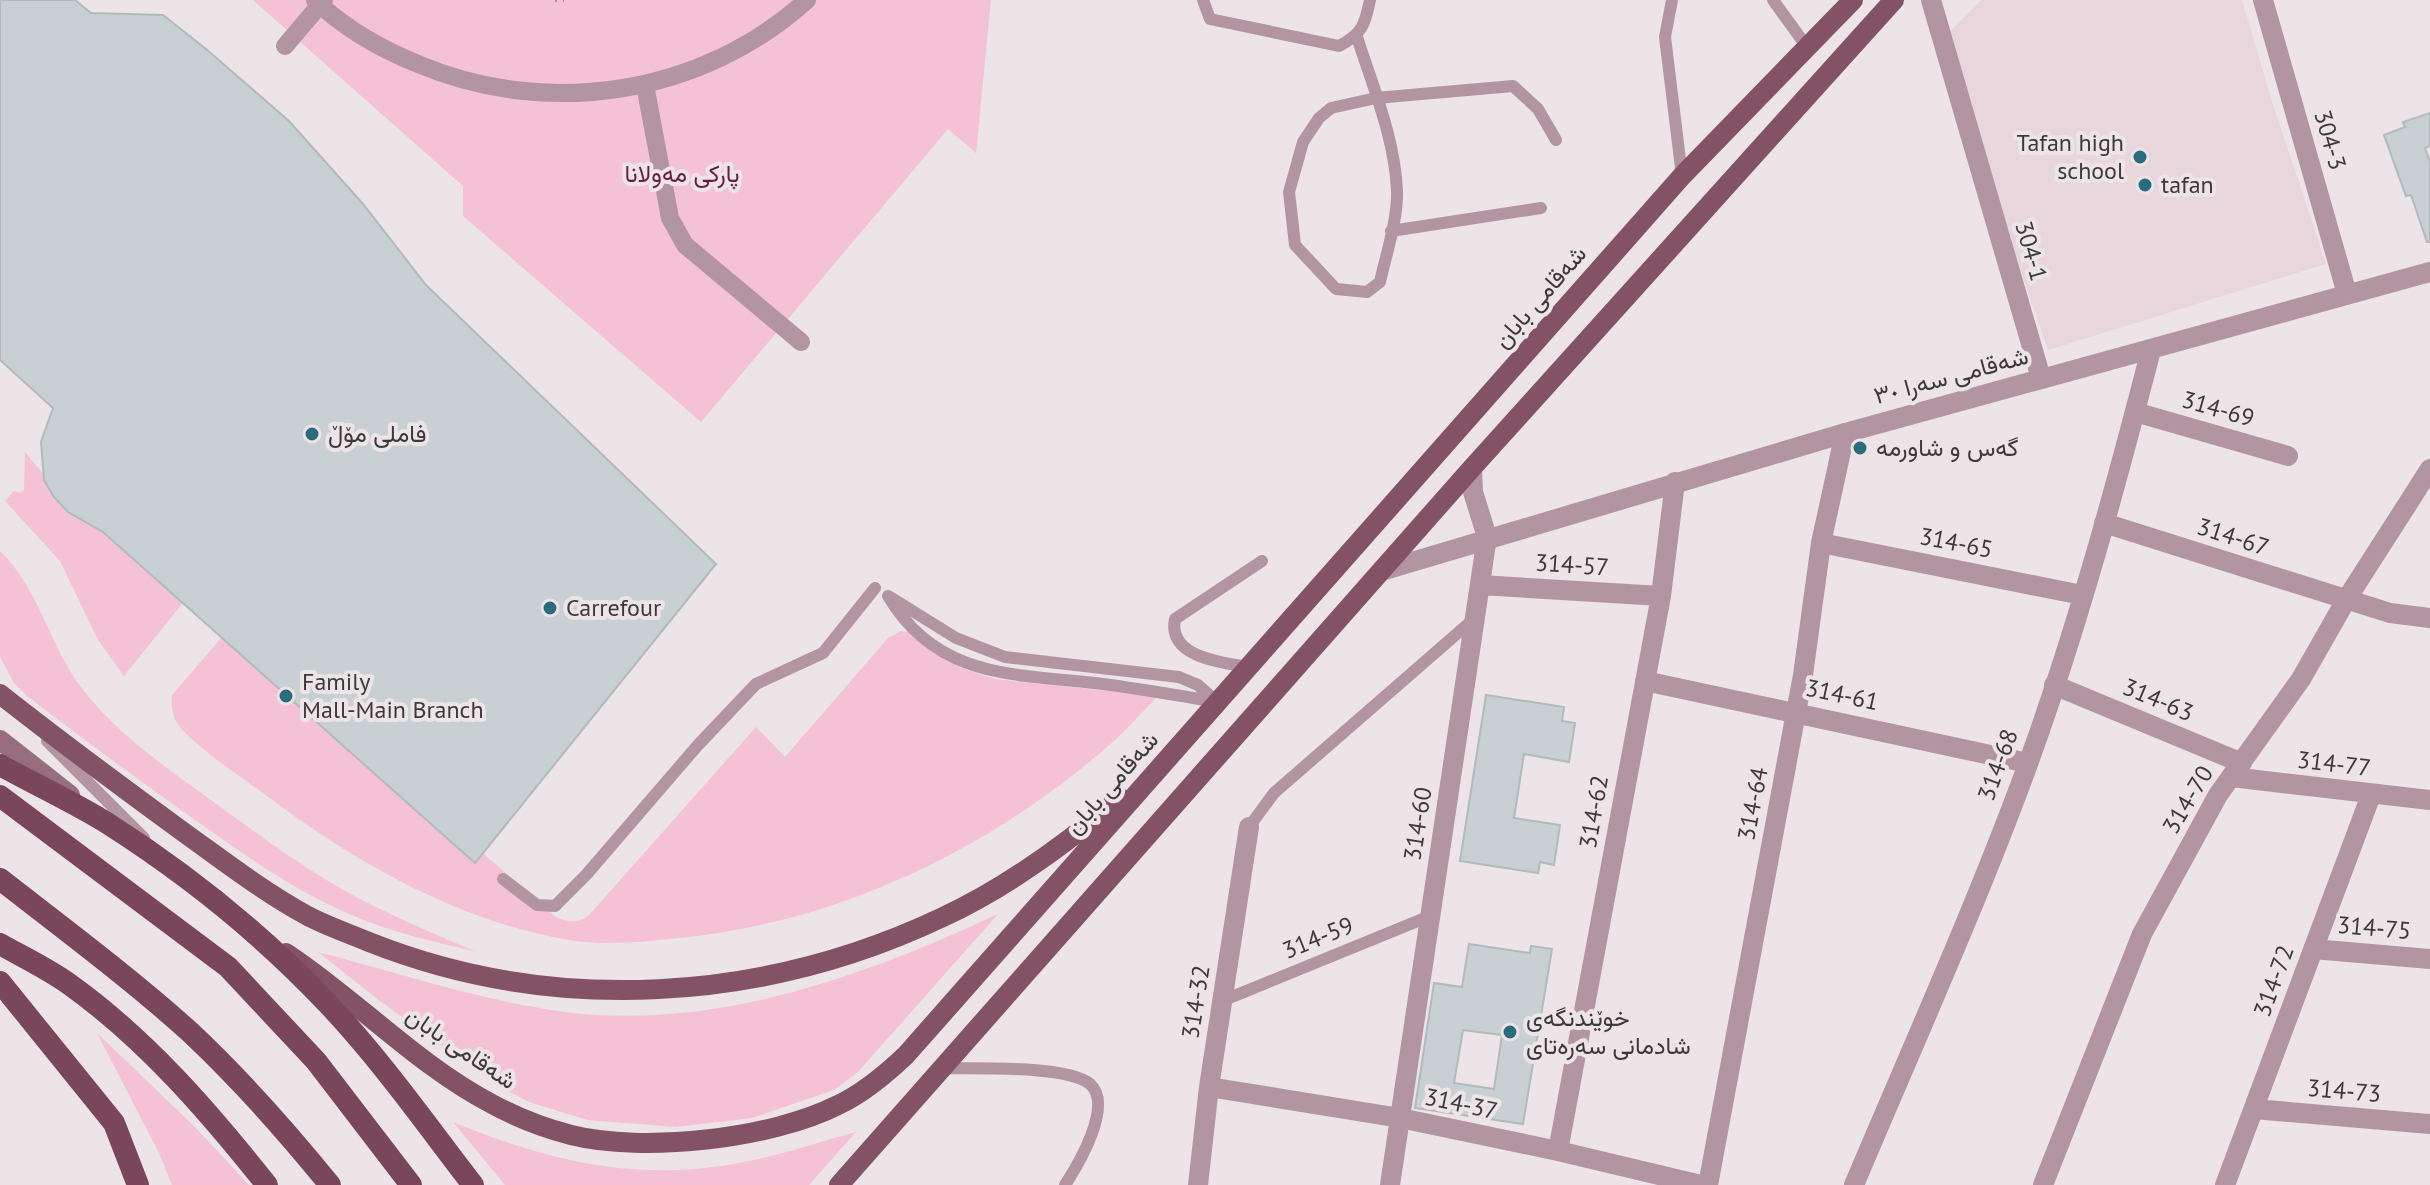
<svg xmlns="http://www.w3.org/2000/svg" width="2430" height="1185" viewBox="0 0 2430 1185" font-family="'PT Sans',Vazirmatn,sans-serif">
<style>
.built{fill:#e7d6dc}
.green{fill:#f5c1d4}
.building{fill:#c8d0d3;stroke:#b1babc;stroke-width:2;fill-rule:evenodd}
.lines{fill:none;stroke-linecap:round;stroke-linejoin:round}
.path{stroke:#9f999b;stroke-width:4;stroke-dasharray:2 6;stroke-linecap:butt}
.service{stroke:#b295a0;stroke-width:12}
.pedestrian{stroke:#b295a0;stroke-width:18}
.minor{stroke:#b295a0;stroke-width:20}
.tertiary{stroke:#b295a0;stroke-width:20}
.secondary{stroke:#976e7d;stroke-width:20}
.primary{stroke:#835265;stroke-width:20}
.trunk{stroke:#7a465b;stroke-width:22}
.poi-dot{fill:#296d7d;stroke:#ece4e7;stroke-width:3}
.labels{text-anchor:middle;stroke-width:8;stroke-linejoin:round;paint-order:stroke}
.street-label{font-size:24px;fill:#3c393a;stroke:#ece4e7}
.poi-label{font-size:24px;fill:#3c393a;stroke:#ece4e7;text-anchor:start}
.park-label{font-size:24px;fill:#681d41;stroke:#ece4e7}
</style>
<rect width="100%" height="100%" fill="#ece4e7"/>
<path class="built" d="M1981 0H2242L2273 105 2326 264 2048 350 1941 40Z"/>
<path class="green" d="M253 0H991L976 153 948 129 701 422 463 216V186Z
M25 452 73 511 190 594 124 676 98 640 60 561 5 501 14 491 20 493 24 490Z
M0 551C40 589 50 649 84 691 117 733 161 764 204 795 243 823 282 853 323 878 372 908 425 930 477 952 436 942 394 933 354 916 298 893 248 857 198 822 140 781 83 739 27 696L14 683 0 657Z
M228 630 556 917C568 923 581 923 590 914L756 727 785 757 888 638 901 631 915 633 961 668 995 679 1158 696C1141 713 1125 732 1107 747 987 851 836 923 678 938 643 942 605 946 569 940 458 921 356 863 267 796 246 780 184 740 175 719 172 711 171 703 172 695Z
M998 914 858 1072 834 1090 752 1118 676 1127 588 1120 529 1102 495 1084 376 998 318 952C399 973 482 1001 565 1012 715 1031 865 976 998 914Z
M97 1033 196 1128 249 1185H172L159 1153Z
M453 1122C550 1162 639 1183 744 1162 781 1155 819 1142 856 1132L809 1185H505Z"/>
<path class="building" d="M0 0H75L91 13 163 15 206 49 289 121 363 204 426 285 716 564 475 863 103 532 68 512 54 497 44 480 41 442 53 408 0 360Z
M2430 113V146L2425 148 2430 162V242H2427L2411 195 2406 196 2384 135 2405 127 2403 122Z
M1486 695 1564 707 1562 721 1575 723 1569 762 1524 754 1514 818 1560 825 1554 865 1540 862 1538 873 1460 861Z
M1469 944 1530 953 1531 946 1552 949 1523 1124 1415 1108 1434 983 1462 987ZM1463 1030 1502 1035 1494 1089 1454 1083Z"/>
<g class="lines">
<path class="path" d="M555 0H564"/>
<path class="service" d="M1203 0 1210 19 1339 46C1362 34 1365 25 1370 0
M1672 0 1665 37 1682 176
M1773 0 1807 47
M1357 37C1373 87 1395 139 1397 191 1398 218 1386 255 1380 282L1367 292 1336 289 1295 245 1289 192 1303 142 1319 118 1331 108 1376 98 1513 86 1538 109 1556 140
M1391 231 1541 208
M888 596C936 677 1011 674 1095 683 1136 688 1176 695 1217 702
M890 597 956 638 1005 657 1179 677 1198 685 1217 702
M1249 667C1222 663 1167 657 1175 619L1262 561
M47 741 144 838
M1249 827 1274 793 1475 618
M503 879 537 905 555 906 586 875 698 745 756 684 823 653 875 588
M1222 1001 1430 916
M944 1068C976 1069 1066 1065 1090 1084 1114 1105 1078 1165 1065 1185"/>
<path class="pedestrian" d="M315 0C344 28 381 49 418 64 548 119 702 95 807 0
M285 46 324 0
M645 85 670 218 685 245 801 342"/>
<path class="minor" d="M1931 0 2041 378
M2263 0 2347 294
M2135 412 2288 456
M2104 523 2390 613 2430 618
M1821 543 2082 595
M1480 585 1661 596
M1645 681 2028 763
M2054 685 2242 763
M2231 777 2430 800
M2313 949 2430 959
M1209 1087 1400 1118 1558 1151 1701 1185
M2254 1109 2430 1124
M1558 1151 1661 596 1675 482
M1198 1185 1209 1087 1249 827
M1390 1185 1487 537
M1708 1185 1803 675 1821 543 1845 433
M1854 1185C1913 1045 1976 906 2028 764 2077 629 2115 489 2151 350
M2043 1185 2142 934 2218 795 2301 679 2346 600 2430 469
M2225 1185 2371 795"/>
<path class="tertiary" d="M1472 468 1473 492 1487 537
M1385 570 1845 433 2430 272"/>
<path class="secondary" d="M0 740 70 795"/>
<path class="primary" d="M0 694C61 742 123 788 186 834 225 862 264 892 306 915 326 926 348 933 369 942 555 1016 764 1002 943 917 1008 887 1066 844 1120 798
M286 953C357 1000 416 1064 492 1104 516 1117 544 1128 571 1135 643 1153 771 1139 838 1105 864 1093 886 1074 906 1055L1682 176 1853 0
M839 1185 1472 468 1894 0"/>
<path class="trunk" d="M0 765C36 785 73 802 107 823 187 874 263 935 328 1004 381 1060 426 1124 473 1185
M0 796 228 967 316 1061 411 1185
M0 879C64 929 130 978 190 1032 240 1079 287 1132 330 1185
M0 944C23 957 48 969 69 984 146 1039 208 1111 267 1185
M0 982 114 1123 138 1185"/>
</g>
<g class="poi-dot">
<circle cx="2140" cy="157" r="8"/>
<circle cx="2145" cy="185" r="8"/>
<circle cx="312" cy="434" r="8"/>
<circle cx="1860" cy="448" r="8"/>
<circle cx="550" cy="608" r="8"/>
<circle cx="286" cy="696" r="8"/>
<circle cx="1510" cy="1032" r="8"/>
</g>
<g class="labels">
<g class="street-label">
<text transform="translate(2330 140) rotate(74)" y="8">304-3</text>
<text transform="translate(2031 251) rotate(74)" y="8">304-1</text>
<text transform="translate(1540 297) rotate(-49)" y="8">شەقامی بابان</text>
<text transform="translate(1951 376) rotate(-15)" y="8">شەقامی سەرا ٣٠</text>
<text transform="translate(2218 409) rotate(16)" y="8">314-69</text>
<text transform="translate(2233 537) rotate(18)" y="8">314-67</text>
<text transform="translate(1956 543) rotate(11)" y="8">314-65</text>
<text transform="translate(1572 565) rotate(4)" y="8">314-57</text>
<text transform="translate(1842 695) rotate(12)" y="8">314-61</text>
<text transform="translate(2158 700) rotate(23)" y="8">314-63</text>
<text transform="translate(2334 764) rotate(7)" y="8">314-77</text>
<text transform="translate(1998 765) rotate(-70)" y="8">314-68</text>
<text transform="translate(1112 783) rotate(-49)" y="8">شەقامی بابان</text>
<text transform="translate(2188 800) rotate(-59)" y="8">314-70</text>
<text transform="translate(1753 804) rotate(-79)" y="8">314-64</text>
<text transform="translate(1594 812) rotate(-80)" y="8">314-62</text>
<text transform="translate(1418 824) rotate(-81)" y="8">314-60</text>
<text transform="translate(2374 928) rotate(5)" y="8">314-75</text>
<text transform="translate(1318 938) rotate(-22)" y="8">314-59</text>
<text transform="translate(2274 981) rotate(-70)" y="8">314-72</text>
<text transform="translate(1196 1002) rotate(-81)" y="8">314-32</text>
<text transform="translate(461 1048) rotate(34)" y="8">شەقامی بابان</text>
<text transform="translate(2344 1091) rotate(5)" y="8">314-73</text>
<text transform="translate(1461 1104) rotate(12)" y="8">314-37</text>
</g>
<g class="poi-label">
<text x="2124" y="151" text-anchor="end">Tafan high<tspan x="2124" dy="28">school</tspan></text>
<text x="2161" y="193">tafan</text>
<text x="328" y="442">فاملی مۆڵ</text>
<text x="1876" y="456">گەس و شاورمە</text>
<text x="566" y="616">Carrefour</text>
<text x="302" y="690">Family<tspan x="302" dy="28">Mall-Main Branch</tspan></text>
<text x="1526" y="1026">خوێندنگەی<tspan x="1526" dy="28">شادمانی سەرەتای</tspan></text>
</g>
<g class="park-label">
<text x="682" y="182">پارکی مەولانا</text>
</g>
</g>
</svg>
